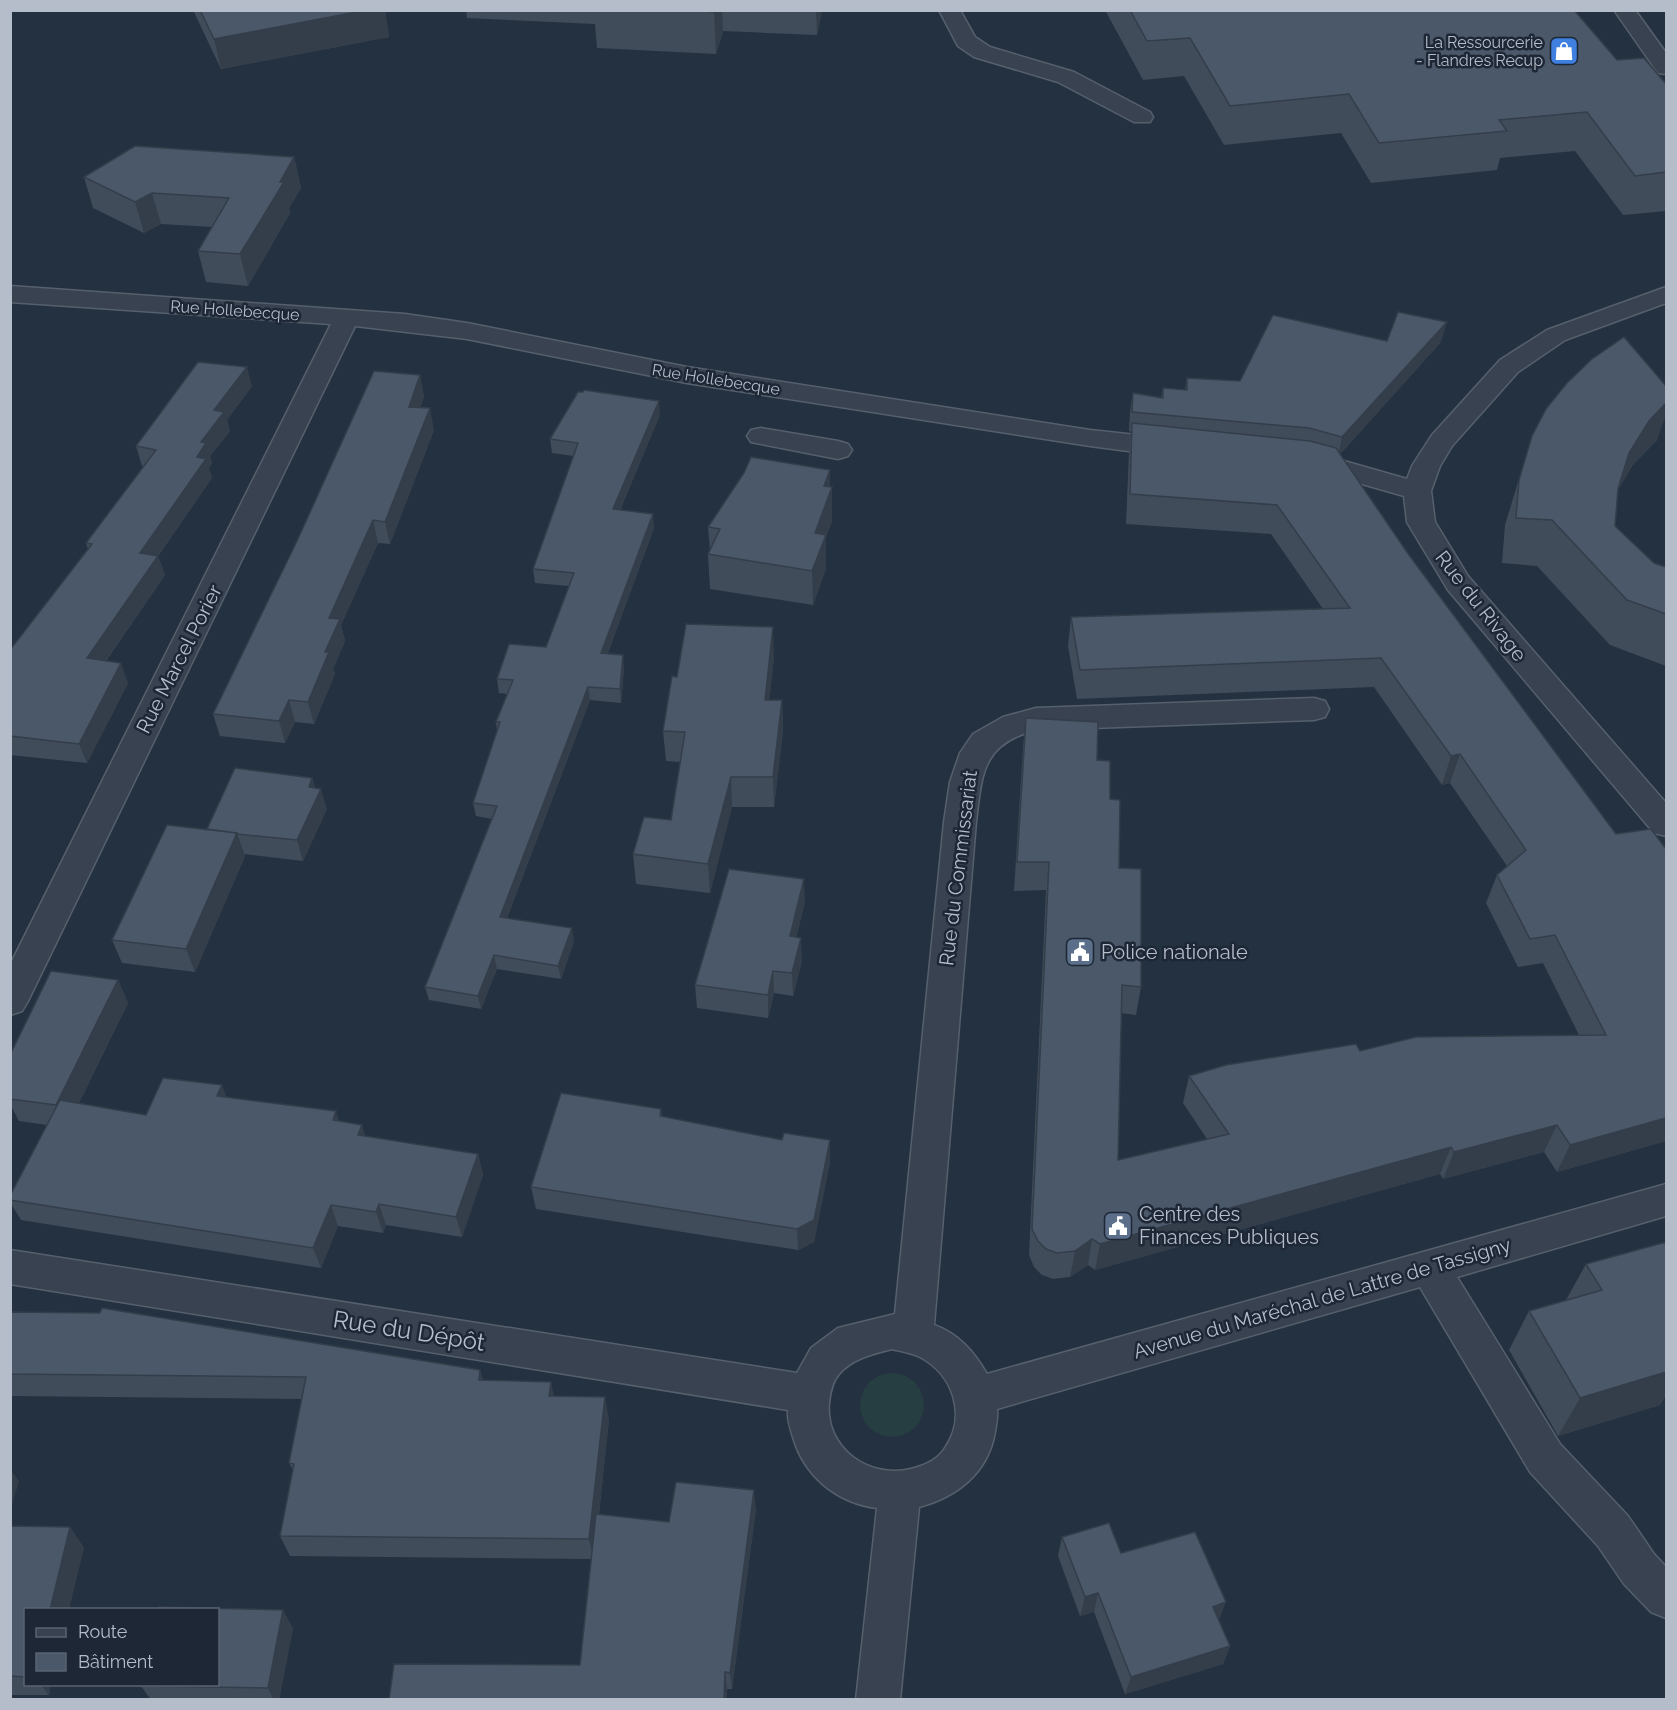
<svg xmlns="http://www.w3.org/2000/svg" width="1677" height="1710" viewBox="0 0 1677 1710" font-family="Raleway,sans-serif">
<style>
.green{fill:#263e41}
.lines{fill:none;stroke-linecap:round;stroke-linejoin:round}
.minor-casing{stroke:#56606d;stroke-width:3}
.minor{fill:#384250;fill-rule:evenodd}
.wall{fill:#404c5a}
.shaded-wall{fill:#343e4a}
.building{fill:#4a5869;stroke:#343e4a;stroke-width:1.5}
.labels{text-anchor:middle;stroke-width:5;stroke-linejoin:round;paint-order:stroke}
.far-poi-label{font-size:16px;fill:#b5bdca;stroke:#1d2735;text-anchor:end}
.far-street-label{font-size:16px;fill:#b5bdca;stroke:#1d2735}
.street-label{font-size:20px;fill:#b5bdca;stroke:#1d2735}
.poi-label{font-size:20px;fill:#b5bdca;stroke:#1d2735;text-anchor:start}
.near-street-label{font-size:24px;fill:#b5bdca;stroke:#1d2735}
</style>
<rect width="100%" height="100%" fill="#243140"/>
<path class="green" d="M860 1405a32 32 0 1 1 64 0a32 32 0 1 1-64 0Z"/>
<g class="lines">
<g class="minor-casing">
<path id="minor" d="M939 10H960L975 37 990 47 1074 72 1150 112 1153 117 1150 122H1134L1058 82 974 57 958 46Z
M1614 10H1635L1666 53V74L1658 73Z
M10 286 405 314 467 323 687 367 1090 430 1174 439 1184 442 1188 448 1184 454 1174 457 1090 446 687 383 467 339 355 326 28 1001 22 1011 10 1015V965L331 324 10 302Z
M1666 287V303L1565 340 1518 372 1452 446 1440 466 1431 491 1435 522 1468 576 1666 803V836L1654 833 1448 590 1407 522 1404 496 1299 466 1295 460 1299 454 1309 451 1407 479 1412 466 1432 435 1500 360 1547 330Z
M761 428 838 441 848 444 852 450 848 456 838 459 751 442 747 436 751 430Z
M1314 698 1325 701 1329 709 1325 717 1314 720 1036 730C982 744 982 773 976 822L934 1325C959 1334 974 1352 987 1374L1666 1184V1216L1457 1277 1560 1444 1628 1516 1654 1554 1666 1567V1618L1651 1612 1624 1584 1598 1546 1530 1472 1420 1287 997 1409C998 1417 996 1425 995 1432 988 1473 957 1497 919 1507L900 1700H856L877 1508C837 1503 804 1476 793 1437 790 1428 787 1419 788 1410L10 1284V1250L797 1373 811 1348 838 1328 895 1314 944 822 950 782 960 753 973 734 1003 717 1036 708ZM892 1349C900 1351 911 1353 918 1356 954 1374 967 1416 945 1448 938 1460 923 1466 911 1469 868 1479 825 1448 829 1403 830 1393 832 1382 839 1374 853 1358 873 1354 892 1349Z"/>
</g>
<use href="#minor" class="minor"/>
</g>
<path class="wall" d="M193 10H385L389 37 221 69Z
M466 10H822L817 35 723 31 716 54 597 48 595 24 467 18Z
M1105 10H1574L1617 60 1666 84V211L1623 215 1575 151 1500 158 1497 170 1371 183 1341 133 1224 145 1184 76 1143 80Z
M294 157 301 188 289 208 290 213 248 286 206 282 198 251 212 227 161 224 144 233 93 208 84 177Z
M1387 341 1441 342 1340 454 1409 555 1616 834 1666 849V1141L1557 1172 1544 1152 1443 1179 1440 1174 1095 1270 1088 1265 1070 1277 1053 1279 1042 1275 1034 1267 1029 1255 1046 890 1014 891 1023 747 1026 718 1097 760 1110 799 1119 868 1141 987 1136 1015 1121 1013 1118 1160 1207 1139 1183 1103 1189 1076 1360 1051 1579 1035 1543 963 1518 967 1486 903 1497 875 1507 866 1450 783 1442 785 1374 687 1077 699 1068 646 1071 617 1323 609 1271 534 1126 524 1129 452 1131 432 1129 431 1130 412 1133 393 1161 398 1163 388 1185 390 1187 378 1240 381Z
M420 375 424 397 420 408 434 430 390 544 378 543 341 625 345 641 333 669 335 674 314 724 295 722 285 743 220 736 213 714Z
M252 386 227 420 230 431 210 456 212 463 209 468 212 478 158 556 165 575 106 661 128 683 87 763 10 755V650L88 549 86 543 144 466H142L136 446Z
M660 415 620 510 654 528 608 653 624 668 621 703 590 700 507 918 574 941 561 979 497 969 481 1009 429 1000 425 987 492 819 476 816 473 803 497 732 496 722 507 694 499 693 497 679 546 647 569 586 535 583 533 569 573 456 552 453 550 439Z
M1532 436 1657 440 1632 466 1618 490 1615 526 1654 563 1666 567V666L1610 645 1537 566 1502 563 1505 525Z
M830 470V487H832V521L826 537V569L813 605 710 589 708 554 710 550 708 527Z
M774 658 769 700H782L783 731 774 807H732L710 893 636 884 633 854 671 820 680 762 666 761 663 731 677 677Z
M312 778 315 788 327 809 303 861 244 854 245 856 195 972 122 963 112 940 207 829Z
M805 902 796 937 802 961 793 996 774 993 768 1018 697 1008 695 985Z
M118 980 128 1003 79 1103 146 1115 227 1098 362 1125 365 1136 478 1154 483 1175 462 1237 386 1225 383 1233 338 1226 321 1268 21 1220 10 1202V1196L47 1125 19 1121 10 1104V1055Z
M661 1109 662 1117 782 1140H830V1162L814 1242 798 1250 536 1209 531 1187Z
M1666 1242V1395L1660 1405 1558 1436 1509 1350 1529 1311 1566 1300 1586 1264Z
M10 1312 480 1370 483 1380 554 1396 609 1419 599 1514 669 1522 756 1509 732 1689H727V1700H389L580 1665 591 1559 290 1556 280 1536 293 1470 289 1463 302 1399 10 1396Z
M10 1527H70L84 1548 26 1610V1684H51L49 1695H10Z
M1062 1537 1121 1553 1219 1620 1230 1646 1223 1664 1125 1694 1094 1612 1080 1616 1058 1556Z
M293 1628 279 1700H151L141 1686Z"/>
<path class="shaded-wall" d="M367 10H385L389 37 221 69 214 39Z
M714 10H722L723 31 716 54Z
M816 10H822L817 35Z
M294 157 301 188 289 208 290 213 248 286 240 254Z
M152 193 161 224 144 233 135 202Z
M1447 322 1441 342 1338 457 1342 437Z
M247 367 252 386 227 420 230 431 210 456 212 463 209 468 212 478 146 572 140 553 197 457 201 442 214 410Z
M420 375 424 397 413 429 409 407Z
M659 401 660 415 614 523 613 509Z
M1666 403V415L1657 440 1632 466 1613 498 1629 453 1649 421Z
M430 408 434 430 390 544 385 522Z
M830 470V492L832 487V521L826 537V569L813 605 812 571 815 533 824 486Z
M653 514 654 528 603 666 601 653Z
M373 520 378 543 341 625 345 641 333 669 335 674 314 724 308 702 325 652 329 618Z
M158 556 165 575 94 677 87 658Z
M773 627 774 658 766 730 765 700Z
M623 655 624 668 621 703 620 689Z
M121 663 128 683 87 763 79 744Z
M588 687 590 700 502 930 500 917Z
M289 700 295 722 285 743 279 721Z
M782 700 783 731 774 807 773 777Z
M1460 754 1450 783 1442 785 1451 756Z
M731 777 732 807 710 893 708 864Z
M312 778 317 796 321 789 327 809 303 861 297 840 309 787Z
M237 833 245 856 195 972 186 949Z
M804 879 805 902 791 960 790 936Z
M572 928 574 941 561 979 558 966Z
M801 938 802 961 793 996 792 973Z
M494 955 497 969 481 1009 478 996Z
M773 971 774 993 768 1018V995Z
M118 980 128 1003 67 1128 56 1105Z
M222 1085 230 1106 217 1096Z
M336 1111 343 1133 333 1120Z
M1666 1118V1141L1557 1172 1570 1145Z
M362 1125 368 1146 358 1135Z
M1557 1125 1544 1152 1443 1179 1454 1152Z
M830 1140V1162L814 1242 798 1250 797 1229Z
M1451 1147 1440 1174 1095 1270 1100 1244Z
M478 1154 483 1175 462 1237 456 1217Z
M379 1204 386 1225 383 1233 376 1212Z
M331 1205 338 1226 321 1268 313 1248Z
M1092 1239 1088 1265 1070 1277 1075 1251Z
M480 1370 486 1393 479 1380Z
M1666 1372V1395L1660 1405 1558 1436 1580 1398Z
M551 1382 556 1404 549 1396Z
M605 1397 609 1419 594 1560 589 1539Z
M10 1469 19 1481 10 1511Z
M754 1490 756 1509 732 1689 730 1673Z
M70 1527 84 1548 69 1610H50Z
M1098 1593 1094 1612 1080 1616 1085 1597Z
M1226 1602 1219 1620 1213 1607Z
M283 1610 293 1628 279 1700H274L268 1688Z
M1230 1646 1223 1664 1125 1694 1131 1677Z
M725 1672 727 1689V1700H724Z
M40 1684H51L49 1695Z"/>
<path class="building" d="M200 10H367L214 39Z
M689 10H714V12Z
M1130 10H1574L1617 60 1644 58 1666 84V172L1635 176 1587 112 1499 120 1507 131 1379 143 1349 94 1230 106 1190 38 1147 41Z
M135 146 294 157 280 182H284L240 254 198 251 229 198 152 193 135 202 84 177Z
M1398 312 1447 322 1342 437 1309 428 1132 412 1133 393 1163 398V388L1187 390V378L1240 381 1273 315 1387 341Z
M1624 337 1666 386V403L1649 421 1629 453 1618 489 1615 526 1654 563 1666 567V614L1627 600 1552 520 1516 518 1519 480 1532 436 1546 409 1567 383 1592 359Z
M198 362 247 367 214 410 224 412 201 442 206 443 197 457 206 459 140 553 158 556 87 658 121 663 79 744 10 736V650L92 544 86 543 156 450 136 446Z
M374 371 420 375 409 407 430 408 385 522 373 520 329 618 340 619 325 652H329L308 702 289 700 279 721 213 714 297 541Z
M584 390 659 401 613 509 653 514 601 653 623 655 620 689 588 687 500 917 572 928 558 966 494 955 478 996 425 987 497 806 473 803 500 722H496L513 680 497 679 509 644 546 647 574 573 533 569 578 443 550 439 578 392H583Z
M1132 423 1310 441 1336 448 1409 555 1616 834 1651 829 1666 849V1118L1570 1145 1557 1125 1454 1152 1451 1147 1100 1244 1092 1239 1075 1251 1057 1253 1046 1249 1038 1241 1032 1229 1049 862H1017L1026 718 1098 722 1097 760 1110 761V799L1120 800 1119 868 1141 869V987L1122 985 1118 1160 1229 1134 1189 1076 1226 1065 1356 1044 1360 1051 1416 1037 1606 1035 1555 935 1530 939 1497 875 1526 850 1460 754 1451 756 1381 658 1080 670 1071 617 1350 608 1277 505 1130 494Z
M751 457 830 470 824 486 832 487 815 533 826 535 812 571 708 554 720 529 708 527 744 473Z
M686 624 773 627 765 700H782L773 777H731L708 864 633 854 644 817 671 820 685 732 663 731 672 676 677 677Z
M235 768 312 778 309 787 321 789 297 840 236 834 237 833 207 829Z
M167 825 237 833 186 949 112 940Z
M729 869 804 879 790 936 801 938 792 973 773 971 768 995 695 985Z
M51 971 118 980 56 1105 10 1099V1055Z
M163 1078 222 1085 217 1096 336 1111 333 1120 362 1125 358 1135 478 1154 456 1217 379 1204 376 1212 331 1205 313 1248 10 1200V1196L60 1100 146 1115Z
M561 1093 661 1109 660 1116 782 1140 784 1133 830 1140 814 1220 797 1229 531 1187Z
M1666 1242V1372L1580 1398 1529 1311 1602 1290 1586 1264Z
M102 1308 480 1370 479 1380 551 1382 549 1396 605 1397 589 1539 280 1536 294 1464 289 1463 306 1377 10 1374V1312L100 1313Z
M676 1482 754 1490 730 1673 725 1672 724 1700H389L394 1664 580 1665 596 1514 669 1522Z
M1109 1523 1121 1553 1195 1532 1226 1602 1213 1607 1230 1646 1131 1677 1098 1593 1085 1597 1062 1537Z
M10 1526 70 1527 50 1610H26V1677L10 1676Z
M159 1607 283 1610 268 1688 141 1686V1684H218V1610H159Z"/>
<defs>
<g id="shop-square" transform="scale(1.5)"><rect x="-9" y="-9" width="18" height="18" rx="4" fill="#3f7fe0" stroke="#1d2735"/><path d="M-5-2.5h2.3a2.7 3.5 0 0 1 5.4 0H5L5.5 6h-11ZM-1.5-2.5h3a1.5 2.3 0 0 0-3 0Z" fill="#fff"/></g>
<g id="civic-square" transform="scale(1.5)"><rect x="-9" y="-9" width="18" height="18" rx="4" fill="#5c6f8a" stroke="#1d2735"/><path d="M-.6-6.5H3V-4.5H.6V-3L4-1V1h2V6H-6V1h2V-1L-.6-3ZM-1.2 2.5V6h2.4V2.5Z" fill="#fff"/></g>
</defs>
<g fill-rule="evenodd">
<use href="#shop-square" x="1564" y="51"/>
<use href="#civic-square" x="1080" y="952"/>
<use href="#civic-square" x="1118" y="1226"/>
</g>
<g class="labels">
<g class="far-poi-label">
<text x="1543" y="48">La Ressourcerie<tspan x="1543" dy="18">- Flandres Recup</tspan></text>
</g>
<g class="far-street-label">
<text transform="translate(235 310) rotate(4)" y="6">Rue Hollebecque</text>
<text transform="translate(716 379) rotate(9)" y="6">Rue Hollebecque</text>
</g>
<g class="street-label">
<text transform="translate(1481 606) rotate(52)" y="7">Rue du Rivage</text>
<text transform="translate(179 659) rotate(-63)" y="7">Rue Marcel Porier</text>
<text transform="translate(958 868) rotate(-83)" y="7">Rue du Commissariat</text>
<text transform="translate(1322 1298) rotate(-16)" y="7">Avenue du Maréchal de Lattre de Tassigny</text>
</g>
<g class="poi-label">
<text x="1101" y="959">Police nationale</text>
<text x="1139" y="1221">Centre des<tspan x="1139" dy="23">Finances Publiques</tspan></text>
</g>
<g class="near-street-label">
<text transform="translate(409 1331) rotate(9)" y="8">Rue du Dépôt</text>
</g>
</g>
<rect width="1677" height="1710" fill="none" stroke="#b5bdca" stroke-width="24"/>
<rect x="24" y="1608" width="195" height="78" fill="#1d2735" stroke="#5a6371" stroke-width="1.5"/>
<rect x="36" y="1628" width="30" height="9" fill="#384250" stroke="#5a6371" stroke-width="1.5"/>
<text x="78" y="1638" font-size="18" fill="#b5bdca">Route</text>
<rect x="36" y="1653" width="30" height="18" fill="#4a5869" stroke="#5a6371" stroke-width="1.5"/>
<text x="78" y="1668" font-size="18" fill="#b5bdca">Bâtiment</text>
</svg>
